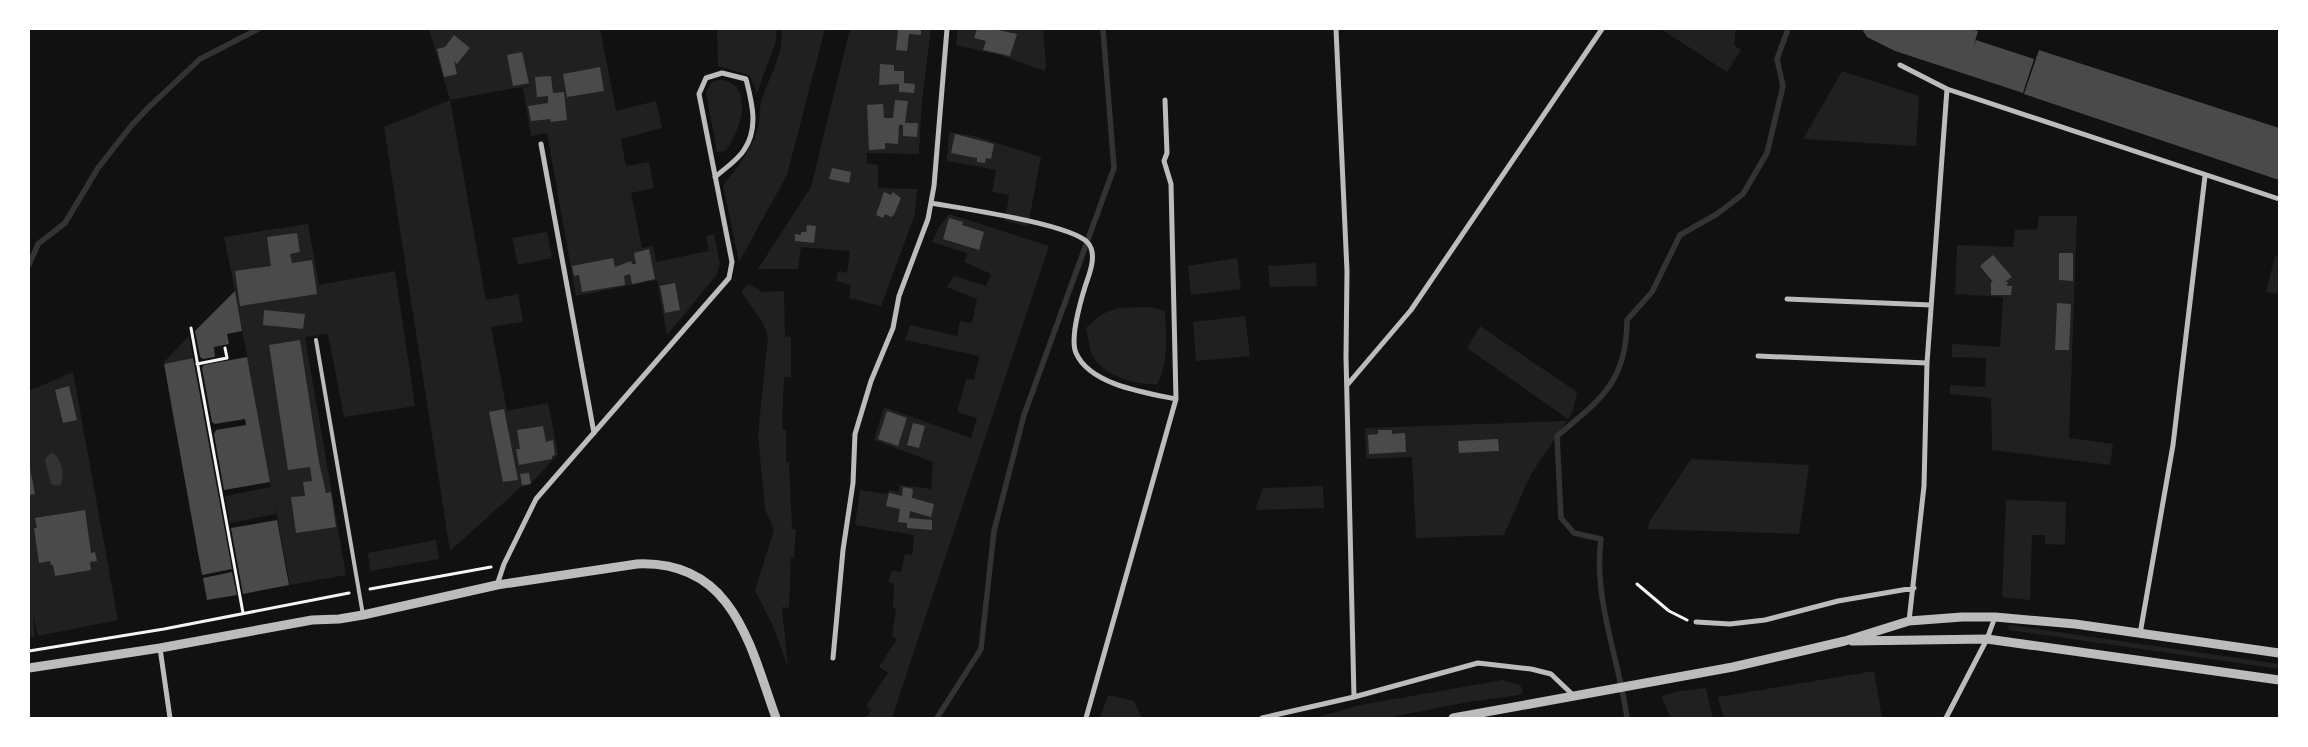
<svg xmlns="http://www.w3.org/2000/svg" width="2308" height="747" viewBox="0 0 2308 747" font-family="'Fira Sans',sans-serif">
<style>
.green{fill:#202020}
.water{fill:#333}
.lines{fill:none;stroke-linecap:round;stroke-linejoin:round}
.stream{stroke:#333;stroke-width:5.5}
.building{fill:#4a4a4a}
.path{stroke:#f5f5f5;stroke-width:3}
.service{stroke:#bcbcbc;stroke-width:4}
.minor{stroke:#bcbcbc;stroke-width:5}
.tertiary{stroke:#bcbcbc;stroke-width:9}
</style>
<rect width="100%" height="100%" fill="#111"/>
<path class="green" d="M429 29H600L616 111 656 101 662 128 621 139 626 166 649 162 654 188 631 193 642 248 653 246 656 262 709 251 706 236 714 234 720 264 716 276 667 335 657 280 576 296 547 133 531 136 523 88 532 85 450 100 486 300 518 294 523 322 491 327 507 411 548 403 558 454 530 485 521 487 450 551 384 127 450 100Z
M717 29H776V41L757 93 749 75 718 66Z
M781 29H825L787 175 739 262 723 185C736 170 747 155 755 137 760 126 759 113 761 102 768 77 785 55 781 29Z
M850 29H931L922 101 919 154 867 153V163L878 165V188L917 189 915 214 881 306 849 298 851 285 836 281 838 271 847 273 850 251 801 247 798 269H758L811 187Z
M958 29H1043L1046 66 1045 71 1000 55 956 45Z
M1661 29H1736L1734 45 1741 50 1727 72Z
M1842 71 1919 96 1916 146 1803 139Z
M721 80C756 85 740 134 725 151L717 152 706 93C709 84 712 80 721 80Z
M949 132 974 136 1041 157 1028 226 1005 221 1009 195 992 192 996 170 947 161Z
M949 214 1049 246 892 718H866L871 711 866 706 888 673 879 667 897 639 892 636 896 609 893 608 894 584 888 582 892 570 901 572 905 554 912 555 914 535 855 525 860 490 887 494 889 490 898 492 900 485 931 489 933 462 874 440 884 407 971 438 977 418 957 412 966 379 974 380 979 356 905 340 910 325 957 336 960 321 972 323 977 299 947 287 954 276 986 286 991 274 964 262 967 253 932 242 938 229Z
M2039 216H2077L2069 438 2113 444 2110 465 1992 450 1991 398 1950 394V385L1985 387 1986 358 1952 357V344L2000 347 2003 297 1955 294 1957 245 2013 247 2015 230 2037 229Z
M308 224 319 285 395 271 415 406 344 417 328 334 305 337 346 575 290 585 273 496 276 514 230 523 225 496 271 487 235 291 224 237Z
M547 232 552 258 518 265 512 238Z
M2275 256 2279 258V294L2266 292Z
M1237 258 1241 289 1191 295 1188 266Z
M1316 263 1317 286 1270 287 1268 266Z
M749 284 762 292 784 291 785 336 791 337V377H784L782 429 786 430V462H789L792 529H796L794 558 791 557 789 608 782 607 788 667 773 626 755 590 774 530 765 509 758 435 768 336 763 323 741 291Z
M1151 307 1165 311C1166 335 1169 363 1157 384 1135 385 1103 376 1092 355 1089 347 1088 336 1086 328 1108 305 1120 308 1151 307Z
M1245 316 1250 356 1196 361 1193 322Z
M1480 326 1577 392 1573 411 1568 419 1467 348Z
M189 336 193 358 164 364V362Z
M73 372 118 620 38 636 33 615 35 637H29V391Z
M1567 421 1531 474 1504 535 1416 538 1412 457 1366 459 1365 428Z
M1691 459 1809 465 1799 534 1648 529 1649 522Z
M1323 486 1324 508 1255 510 1263 488Z
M2006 500 2066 502 2065 545 2045 544V535H2032L2030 600 2002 597Z
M436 540 439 559 370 571 368 553Z
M2010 625 2279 664V669L2009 630 2008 627Z
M1874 671 1882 718H1724L1718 697Z
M1503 680 1520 685 1523 691 1519 695 1468 702 1387 718H1314L1360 705Z
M1706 688 1713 718H1671L1661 697 1674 692Z
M1108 695 1134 701 1142 718H1100Z"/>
<path class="water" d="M52 453C62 457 66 479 59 486L51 484 45 460 47 456Z"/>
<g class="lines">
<path class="stream" d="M29 265 38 244 65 223 98 168 131 126 149 107 200 59 258 29
M937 718 981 649 994 531 1024 415 1114 168 1103 29
M1627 718C1619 659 1593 599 1601 539L1574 533 1561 518 1557 436C1600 400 1627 382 1627 320L1652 292 1680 235 1717 214 1743 194 1767 153 1783 86 1777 59 1788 29"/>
</g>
<path class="building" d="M898 29H921V35L909 34 907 51 896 50Z
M977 29H993L1017 34 1010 56 983 50 986 41 974 38Z
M1862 29H1970L1978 31 1973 48 1976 40 2034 59 2023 93 1895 51 1867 37Z
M454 35 470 48 457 64 454 61 457 74 444 77 437 49 445 47Z
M2039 50 2279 128V180L2024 94Z
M522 52 529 83 513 86 507 55Z
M880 64 894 65V71H904V83L915 84 914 93 899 92V84L879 85Z
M600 67 604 91 567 97 563 74Z
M551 76 553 93 564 92 567 120 551 122 550 119 531 121 528 106 548 103V96L537 97 535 77Z
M895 100 908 101 905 123H918L917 137 903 136V125H899L898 144 885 143V149L869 150 867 105 883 104 884 118H893Z
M955 134 994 144 991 159 986 158 985 163 977 162V158L951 153Z
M832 168 851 172 849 183 829 179Z
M884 192 891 195 893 192 901 198 894 215 891 217 885 214 883 218 876 215Z
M949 218 963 222 962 225 984 232 979 250 943 239Z
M807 225 816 226 814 243 795 241V234L801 235V232H806Z
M297 233 300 252 290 254 292 263 312 260 317 294 240 306 235 271 271 266 267 237Z
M649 249 655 279 632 284 630 274 624 276 625 285 582 292 579 275 574 276 572 266 613 258 615 267 631 261 632 264H636L634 253Z
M2059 253H2073V281L2059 280Z
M1993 255 2012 277 2005 282H2008L2007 286H2012L2011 295H1991V282H1993L1980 266Z
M675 283 680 310 665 313 660 286Z
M235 291 242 331 227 334 229 344 214 347 215 357 203 359 200 357 195 331Z
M2057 303 2071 304 2069 350H2055Z
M264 310 305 314 303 329 263 325Z
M300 340 319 462 326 493 331 492 336 527 296 533 291 497 305 496 303 482 312 481 310 467 288 470 269 345Z
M247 357 270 482 224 490 214 434 216 430 246 425 245 419 215 424 212 422 202 368 204 365Z
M193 358 232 569 202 575 164 364Z
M69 386 77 420 63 423 55 390Z
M504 409 518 480 503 482 489 412Z
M887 411 907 418 898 446 878 439Z
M913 423 925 426 919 448 907 445Z
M543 426 546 442 553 440 555 455 552 456V459L519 465 516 449H520L517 430Z
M1378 430H1392V434L1405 433 1406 452 1369 454 1368 435 1378 434Z
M1498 439 1499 451 1459 453 1458 441Z
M29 463 35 494 29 495Z
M529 473 531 484 522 485 520 474Z
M903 487 913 489 912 498 934 504 931 517 910 511 909 518 932 520V530L907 528V523L898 522 900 509 886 506 889 493 902 496Z
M85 510 91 553 95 552 97 561 90 562 91 570 55 576 53 565H51L50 561 39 563 34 528H37L35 518Z
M277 520 289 585 243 594 231 528Z
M232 572 237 595 207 600 203 578Z"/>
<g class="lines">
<path class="path" d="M191 328 243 613
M197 364 227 358 225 348
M1637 584 1669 611 1687 620
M370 589 491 567
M29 651 164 629 349 593"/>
<path class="service" d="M316 340 363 615"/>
<path class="minor" d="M1336 29 1347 271 1346 357 1354 697
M1900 65 1947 89 2279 199
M541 144 594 433
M931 203C959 208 1072 224 1088 243 1095 251 1092 266 1089 275 1083 292 1069 337 1076 353 1090 385 1146 393 1176 399
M1787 299 1931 305
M1758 356 1927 363
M1348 384 1411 310 1602 29
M497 585 504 564 536 499 729 278 732 262 699 94 706 78 722 73 746 79C752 103 759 128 744 150 738 160 724 169 715 177
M1909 621 1924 486 1927 363 1947 89
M1696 622 1730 624 1765 620 1838 601 1914 588
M2140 634 2173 445 2205 176
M160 648 170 718
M833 658 843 550 853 483 855 434 871 381 893 328 899 296 928 219 934 186 947 29
M1086 718 1176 399 1171 184 1164 161 1167 153 1165 100
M1262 718 1354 697 1478 663 1531 669 1551 674 1574 696
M1946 718 1987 639 1995 617"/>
<path class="tertiary" d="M1852 641 1987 639 2279 680
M29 668 160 648 312 620 339 619 363 615 497 585 637 564C734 560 750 646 776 718
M1453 718 1733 667 1845 641 1909 621 1962 617H1995L2075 624 2279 653"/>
</g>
<rect width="2308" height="747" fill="none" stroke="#ffffff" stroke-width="60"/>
</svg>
